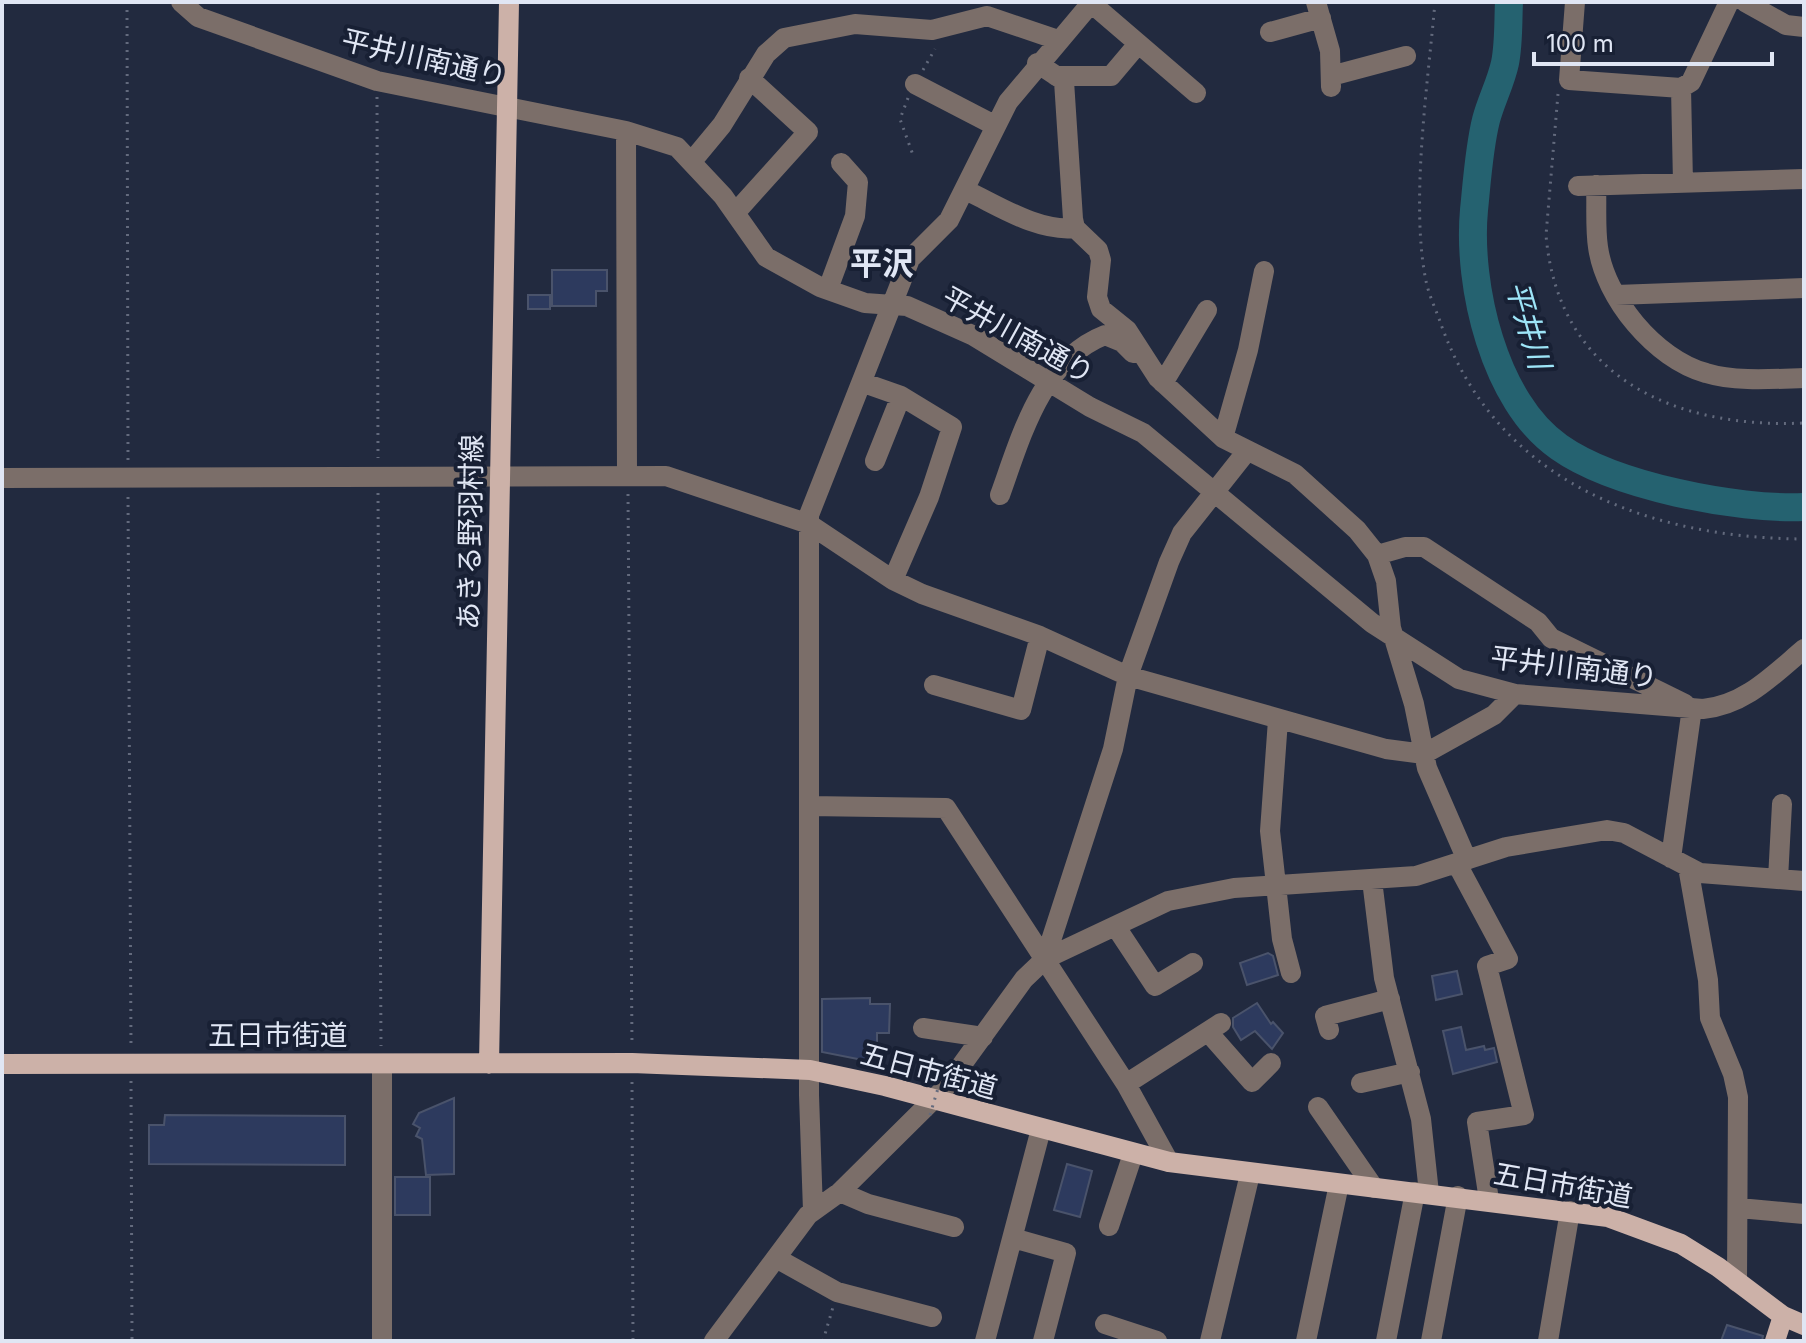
<svg xmlns="http://www.w3.org/2000/svg" width="1806" height="1343" viewBox="0 0 1806 1343" font-family="Inter,'Noto Sans JP',sans-serif">
<style>
.lines{fill:none;stroke-linecap:round;stroke-linejoin:round}
.river{stroke:#256270;stroke-width:28}
.building{fill:#2d3a5e;stroke:#4a536b;stroke-width:2}
.path{stroke:#636a7d;stroke-width:3;stroke-dasharray:2 6;stroke-linecap:butt}
.minor{stroke:#7b6e69;stroke-width:20}
.major{stroke:#ccb1a8;stroke-width:20}
.path-bridge{stroke:#636a7d;stroke-width:3;stroke-dasharray:2 6;stroke-linecap:butt}
.labels{text-anchor:middle;stroke-width:8;stroke-linejoin:round;paint-order:stroke}
.street-label{font-size:28px;fill:#e0e6f4;stroke:#182034}
.water-label{font-size:30px;font-style:italic;fill:#9de5f8;stroke:#182034}
.quarter-label{font-size:32px;font-weight:bold;fill:#e0e6f4;stroke:#182034}
</style>
<rect width="100%" height="100%" fill="#222a3f"/>
<g class="lines">
<path class="river" d="M1509 2C1508 21 1509 43 1505 63 1501 82 1491 101 1486 120 1479 148 1477 181 1474 210 1467 285 1494 402 1559 447 1614 486 1737 510 1804 507"/>
</g>
<path class="building" d="M552 270H607V291H596V306H552Z
M528 295H550V309H528Z
M1268 953 1273 956 1278 975 1247 985 1240 963Z
M1457 971 1462 994 1436 1000 1432 976Z
M870 998V1004H890L889 1033H877V1053H868V1061L822 1052V999Z
M1257 1003 1271 1024 1273 1022 1283 1033 1272 1049 1255 1031 1241 1040 1233 1027V1018Z
M1461 1027 1466 1050 1484 1046 1485 1050 1494 1048 1497 1062 1453 1074 1443 1031Z
M454 1098V1174L426 1175 422 1139 416 1136 420 1128 413 1124 419 1113Z
M165 1115 345 1116V1165L149 1164V1125H164Z
M1067 1164 1092 1171 1080 1217 1054 1210Z
M395 1177H430V1215H395Z
M1727 1325 1763 1336 1762 1341H1721Z"/>
<g class="lines">
<path class="path" d="M127 2 128 461
M1435 2C1428 83 1410 203 1426 281 1429 296 1437 312 1442 327 1499 483 1649 538 1804 539
M923 70 935 49
M1558 94 1546 235C1558 378 1676 429 1804 423
M377 97 378 458
M908 98 900 119 913 155
M378 493 381 1046
M628 494 632 1046
M128 497 131 1045
M131 1081 132 1341
M632 1082 633 1341
M823 1341 833 1307"/>
<path class="minor" d="M181 2 198 17 377 81 626 131 677 147 723 196 766 257 820 287 865 303 907 306 972 335 1090 407 1143 433 1372 623 1459 679 1515 694 1703 709C1745 705 1773 675 1804 649
M1316 2 1330 51 1331 87
M1575 2 1569 80 1681 88
M1745 2 1786 25 1804 27
M1091 3 1196 93
M1270 32 1321 18
M1037 63 1064 81 1073 219 1075 228 1098 250 1101 260 1097 297 1101 309 1127 330 1158 378 1223 438 1295 474 1357 530 1377 555 1386 581 1391 628 1414 704 1427 768 1467 860
M1056 76H1111L1138 44
M1331 76 1406 56
M915 84 996 126
M626 131 627 474
M693 160 722 125 766 54 784 38 855 24 932 30 987 16 1058 40
M1683 183 1681 88 1691 82 1729 2
M1596 185C1597 205 1595 227 1598 247 1605 298 1655 359 1706 373 1735 382 1773 379 1804 378
M1578 186 1804 179
M965 190C998 205 1037 232 1075 228
M736 212 808 132 749 78
M828 289 855 216 858 182 841 163
M1616 295 1804 288
M864 383 901 396 952 427 929 497 893 580
M1163 383 1207 310
M1223 438 1248 350 1264 271
M875 461 901 396
M2 478 666 476 809 524 893 580 922 594 1040 636 1128 676 1386 749 1424 754 1494 715 1515 694
M1000 495C1021 437 1041 360 1105 335L1122 342 1133 353
M1377 555 1405 547H1424L1538 622 1551 638 1685 704
M934 685 1021 710 1040 636
M1278 720 1270 831 1282 939 1291 973
M809 806 946 808 1126 1084 1169 1162
M1671 858 1692 708
M1457 864 1508 959 1487 966 1524 1115 1477 1122 1489 1200
M1688 867 1708 980 1710 1018 1733 1074 1738 1097 1737 1282
M1778 879 1782 804
M1372 880 1384 978 1421 1119 1429 1193
M1116 927 1155 986 1193 963
M1045 959 1113 749 1128 676 1169 562 1182 533 1247 451
M923 1028 983 1037
M1329 1030 1325 1016 1390 999
M1208 1032 1252 1082 1271 1063
M382 1064V1341
M1361 1083 1410 1072
M1126 1084 1221 1023
M1318 1107 1374 1188
M840 1192 868 1204 954 1227
M1739 1208 1804 1214
M813 1211 809 1095V515L910 259 949 220 1008 102 1092 2
M1109 1226 1133 1154
M1013 1238 1066 1253 1043 1341
M776 1258 837 1292 932 1317
M1105 1324 1157 1341
M714 1341 808 1215 840 1192 945 1088 1024 979 1045 959 1168 901 1234 888 1416 876 1506 847 1607 830 1624 833 1700 873 1804 881
M985 1341 1041 1129
M1210 1341 1250 1174
M1306 1341 1339 1184
M1386 1341 1415 1192
M1431 1341 1458 1196
M1548 1341 1570 1211"/>
<path class="major" d="M2 1064 632 1063 810 1070 885 1086 1169 1162 1608 1217 1681 1244 1718 1267 1783 1316 1804 1325
M489 1064 509 2
M1775 1341 1783 1316"/>
<path class="path-bridge" d="M930 1115 939 1085"/>
</g>
<g class="labels">
<g class="street-label">
<text transform="translate(424 58) rotate(13)" y="10">平井川南通り</text>
<text transform="translate(1018 335) rotate(29)" y="10">平井川南通り</text>
<text transform="translate(470 532) rotate(-89)" y="10">あきる野羽村線</text>
<text transform="translate(1574 667) rotate(7)" y="10">平井川南通り</text>
<text x="278" y="1045">五日市街道</text>
<text transform="translate(929 1071) rotate(15)" y="10">五日市街道</text>
<text transform="translate(1563 1185) rotate(10)" y="10">五日市街道</text>
</g>
<g class="water-label">
<text transform="translate(1528 325) rotate(74)" y="10">平井川</text>
</g>
<g class="quarter-label">
<text x="882" y="275">平沢</text>
</g>
</g>
<rect width="1806" height="1343" fill="none" stroke="#e0e6f4" stroke-width="8"/>
<path d="M1534 52v12h238v-12" fill="none" stroke="#e0e6f4" stroke-width="4"/>
<text x="1546" y="52" font-size="24" fill="#e0e6f4" stroke="#182034" stroke-width="6" paint-order="stroke">100 m</text>
</svg>
